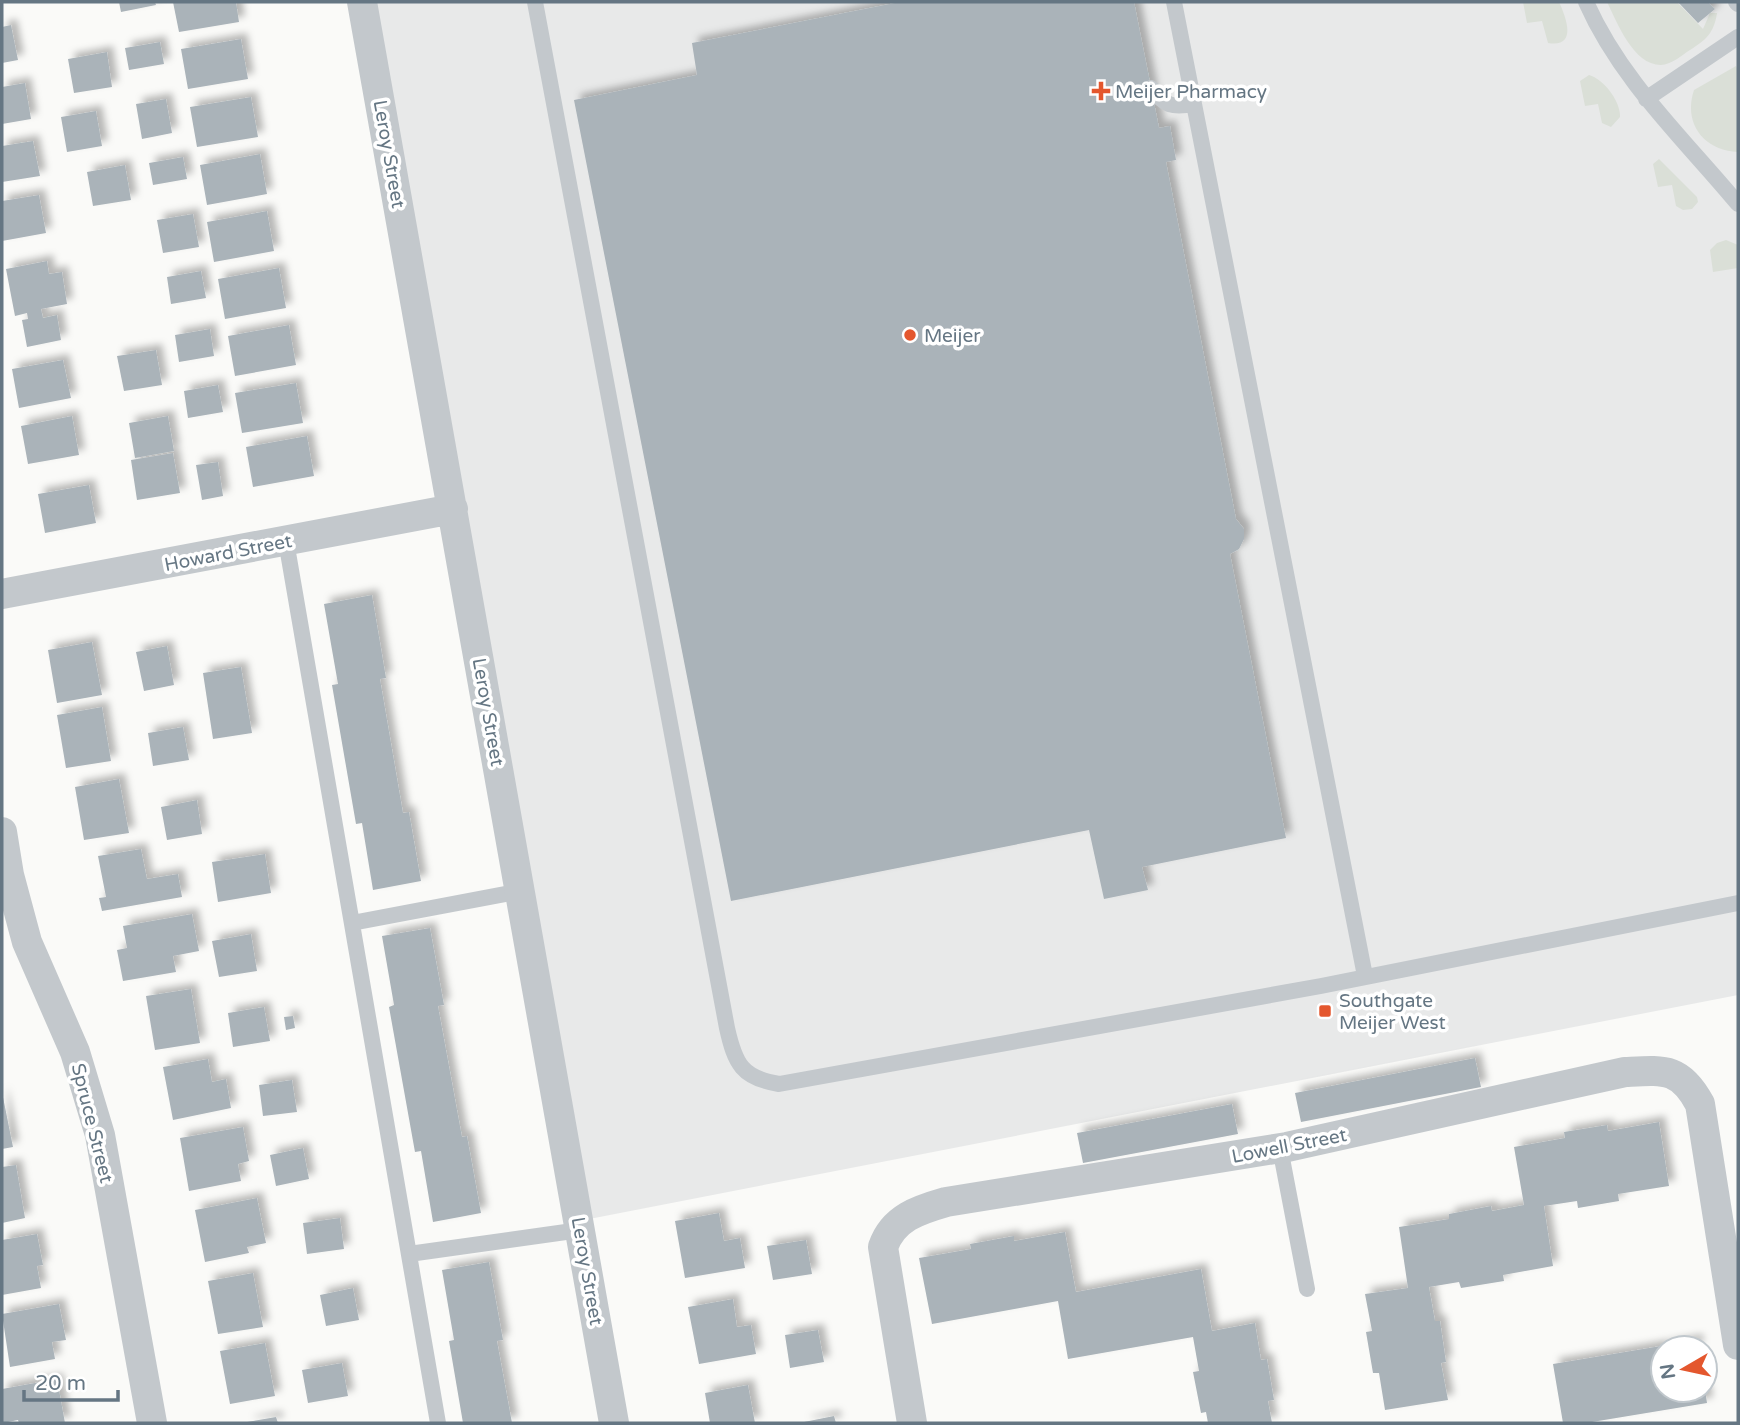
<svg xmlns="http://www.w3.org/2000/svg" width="1740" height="1425" viewBox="0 0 1740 1425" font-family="'Varela Round',sans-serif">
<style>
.built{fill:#e8e9e9}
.green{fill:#dadfd7}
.building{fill:#aab3b9;filter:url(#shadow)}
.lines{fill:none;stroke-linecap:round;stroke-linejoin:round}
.service{stroke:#c3c8cc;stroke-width:16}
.minor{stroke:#c3c8cc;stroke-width:30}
.poi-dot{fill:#e4572e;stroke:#fff;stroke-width:2.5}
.labels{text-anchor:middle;stroke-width:7;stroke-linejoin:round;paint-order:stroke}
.poi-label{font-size:19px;fill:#657683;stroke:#fff;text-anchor:start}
.street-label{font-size:19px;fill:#657683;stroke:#fff}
</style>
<defs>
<filter id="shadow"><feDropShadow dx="6" dy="-6" stdDeviation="3.5" flood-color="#0004"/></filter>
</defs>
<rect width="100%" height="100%" fill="#fafaf8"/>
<path class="built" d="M362 2H1738V995L579 1221Z"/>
<path class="green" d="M1523 2H1559C1566 17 1578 48 1548 43L1542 21 1527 23Z
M1607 2H1677L1703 29 1710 13H1717C1714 33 1706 40 1690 50 1682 55 1671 65 1661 65 1633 65 1617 22 1607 2Z
M1736 66 1738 70V152C1703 150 1683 123 1694 90Z
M1589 75C1604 79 1621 102 1620 117L1611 127 1602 123 1598 104 1585 106 1580 81Z
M1659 159 1697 197 1698 202 1692 209 1683 210 1676 206 1672 185 1658 187 1653 164Z
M1726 240 1738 245V268L1713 272 1710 250 1717 243Z"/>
<path class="building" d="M119 2H155L156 5 121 12Z
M173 2H236L239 22 179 32Z
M900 2H1134L1159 128 1170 126 1176 160 1166 162 1236 519 1244 529V539L1239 549 1230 554 1286 838 1142 867 1148 890 1104 899 1089 830 731 901 574 100 697 75 692 43Z
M1678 2H1708L1715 9 1698 23Z
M11 25 18 60 2 63V27Z
M241 39 248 79 188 89 181 49Z
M160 42 164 64 129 70 125 48Z
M107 52 112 87 74 93 68 59Z
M25 83 31 119 2 124V87Z
M251 97 258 137 197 147 190 107Z
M166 99 172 133 142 139 136 104Z
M96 111 102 146 67 152 61 117Z
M33 141 40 176 2 182V146Z
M260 154 267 194 207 205 200 165Z
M183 157 187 179 153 185 149 163Z
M125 165 131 200 93 206 87 172Z
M39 195 46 233 2 241V201Z
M267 211 274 251 214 262 207 222Z
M193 214 199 247 163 253 157 220Z
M47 261 49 274 62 272 67 304 41 309 43 318 57 315 61 340 27 347 22 320 28 319 27 313 15 316 6 269Z
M279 268 286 308 225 319 218 279Z
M201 271 206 298 171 304 167 277Z
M289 325 296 365 235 376 228 336Z
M210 329 214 356 179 362 175 335Z
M156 350 162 385 124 391 117 356Z
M63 360 71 398 19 408 12 369Z
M296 383 303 423 242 433 235 393Z
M218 385 223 412 188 418 184 391Z
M72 416 79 455 28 464 21 426Z
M168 416 174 451 135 458 129 423Z
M307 436 314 476 253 487 246 447Z
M173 453 180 493 137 500 131 460Z
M218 462 223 496 202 500 196 465Z
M89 485 96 523 45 533 38 494Z
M372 595 386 678 380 679 403 813 409 812 421 881 373 890 362 823 356 824 332 685 338 684 324 604Z
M92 642 102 695 57 703 48 650Z
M167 646 174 685 144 691 136 652Z
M241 667 252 733 213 739 203 673Z
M102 707 111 761 66 768 57 715Z
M183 727 189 760 153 766 148 733Z
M119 779 129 833 84 840 75 787Z
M197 800 202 834 167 840 161 807Z
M141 849 147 879 178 874 182 897 102 911 99 898 106 897 98 856Z
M265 854 271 893 218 902 212 862Z
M192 914 199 951 173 956 176 972 123 981 117 950 127 948 123 926Z
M430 928 444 1005 438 1006 462 1137 467 1136 481 1213 433 1222 421 1151 415 1152 389 1007 394 1005 382 936Z
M251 934 257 971 219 977 212 941Z
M191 989 200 1043 155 1050 146 996Z
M264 1007 270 1041 233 1047 228 1013Z
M293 1016 295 1028 286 1030 284 1017Z
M1475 1058 1481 1087 1301 1122 1295 1093Z
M208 1059 212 1082 226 1079 231 1108 173 1120 163 1067Z
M292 1080 297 1112 263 1116 259 1085Z
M2 1092 13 1147 2 1149Z
M1232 1104 1238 1134 1083 1163 1077 1133Z
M1659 1122 1669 1186 1618 1194 1619 1201 1578 1208 1577 1201 1544 1206 1553 1266 1503 1275 1504 1281 1461 1288 1459 1282 1429 1287 1435 1321H1440L1446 1362 1441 1363 1448 1400 1385 1410 1379 1373H1373L1366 1332 1372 1331 1365 1294 1408 1288 1399 1227 1449 1219V1214L1491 1206 1492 1211 1524 1205 1514 1147 1565 1138 1564 1132 1607 1125 1608 1131Z
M243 1127 249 1161 238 1164 241 1181 189 1191 180 1138Z
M303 1148 309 1179 276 1186 270 1155Z
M16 1165 25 1218 2 1223V1167Z
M257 1198 266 1243 247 1247 249 1253 205 1262 195 1210Z
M719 1213 724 1241 740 1238 745 1268 685 1278 675 1221Z
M340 1218 344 1249 307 1254 303 1223Z
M1065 1232 1076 1292 1201 1269 1212 1331 1255 1323 1261 1360 1267 1359 1274 1400 1268 1401 1272 1423H1208L1206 1412 1201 1413 1193 1372 1199 1371 1193 1337 1068 1359 1058 1301 932 1324 919 1258 971 1249 970 1244 1014 1236V1241Z
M37 1234 43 1265 37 1266 41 1288 2 1295V1240Z
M806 1240 812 1274 773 1280 767 1246Z
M489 1262 503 1340 497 1341 512 1423H463L449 1341 454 1340 442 1270Z
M253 1273 263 1327 218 1334 208 1281Z
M353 1288 359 1320 326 1326 320 1295Z
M733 1299 737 1327 751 1325 756 1354 699 1364 688 1307Z
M59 1304 66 1340 52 1342 55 1359 10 1367 2 1314Z
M818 1330 824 1362 790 1368 785 1335Z
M1697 1340 1698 1348H1663V1390H1705L1707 1403 1586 1423H1563L1553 1364Z
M265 1343 275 1396 230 1404 220 1351Z
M342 1363 348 1396 308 1403 302 1370Z
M57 1379 65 1423H19L18 1420 3 1423 2 1389Z
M748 1385 755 1423H710L705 1393Z
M834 1416 836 1423H804V1422Z
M276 1417 278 1423H248L247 1422Z"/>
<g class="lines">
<path class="service" d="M535 2 727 1028C735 1064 742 1078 779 1084L1321 986 1738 903
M1174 2 1365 976
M1586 2C1621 81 1684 139 1738 204
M1736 2 1738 4
M1151 88C1165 106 1172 108 1194 104
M1646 99 1738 37
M286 541 438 1423
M352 923 521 891
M1280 1148 1307 1289
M409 1254 580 1230"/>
<path class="minor" d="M362 2 614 1423
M2 594 453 509
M2 832 9 875 27 942 75 1052 100 1135 152 1423
M912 1423 883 1247C893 1218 918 1210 946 1202L1287 1147 1625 1072C1664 1070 1680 1067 1700 1104L1738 1345"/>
</g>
<g class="poi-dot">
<path d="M1097.5 80.5h7v7h7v7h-7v7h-7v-7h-7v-7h7z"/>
<circle cx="910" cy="335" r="7"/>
<rect x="1318" y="1004" width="14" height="14" rx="3.5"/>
</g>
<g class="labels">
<g class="poi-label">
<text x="1115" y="98">Meijer Pharmacy</text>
<text x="924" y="342">Meijer</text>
<text x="1339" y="1007">Southgate<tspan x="1339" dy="22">Meijer West</tspan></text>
</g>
<g class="street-label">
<text transform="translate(390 154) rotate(80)" y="7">Leroy Street</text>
<text transform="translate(228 552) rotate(-11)" y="7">Howard Street</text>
<text transform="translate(489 712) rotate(80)" y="7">Leroy Street</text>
<text transform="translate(93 1123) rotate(76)" y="7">Spruce Street</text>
<text transform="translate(1289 1145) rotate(-11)" y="7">Lowell Street</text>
<text transform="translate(588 1271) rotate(80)" y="7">Leroy Street</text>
</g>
</g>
<rect width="1740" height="1425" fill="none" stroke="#657683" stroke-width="7"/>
<g transform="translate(1684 1369) rotate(261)"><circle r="33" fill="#ffffff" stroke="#c1c8cd" stroke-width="2"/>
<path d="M0-5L12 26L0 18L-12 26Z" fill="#e4572e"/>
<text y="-10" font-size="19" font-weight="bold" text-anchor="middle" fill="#657683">N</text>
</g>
<path d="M24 1390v10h94v-10" fill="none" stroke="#657683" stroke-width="3.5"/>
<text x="35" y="1390" font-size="21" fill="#657683" stroke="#ffffff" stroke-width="5" paint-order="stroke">20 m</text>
</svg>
